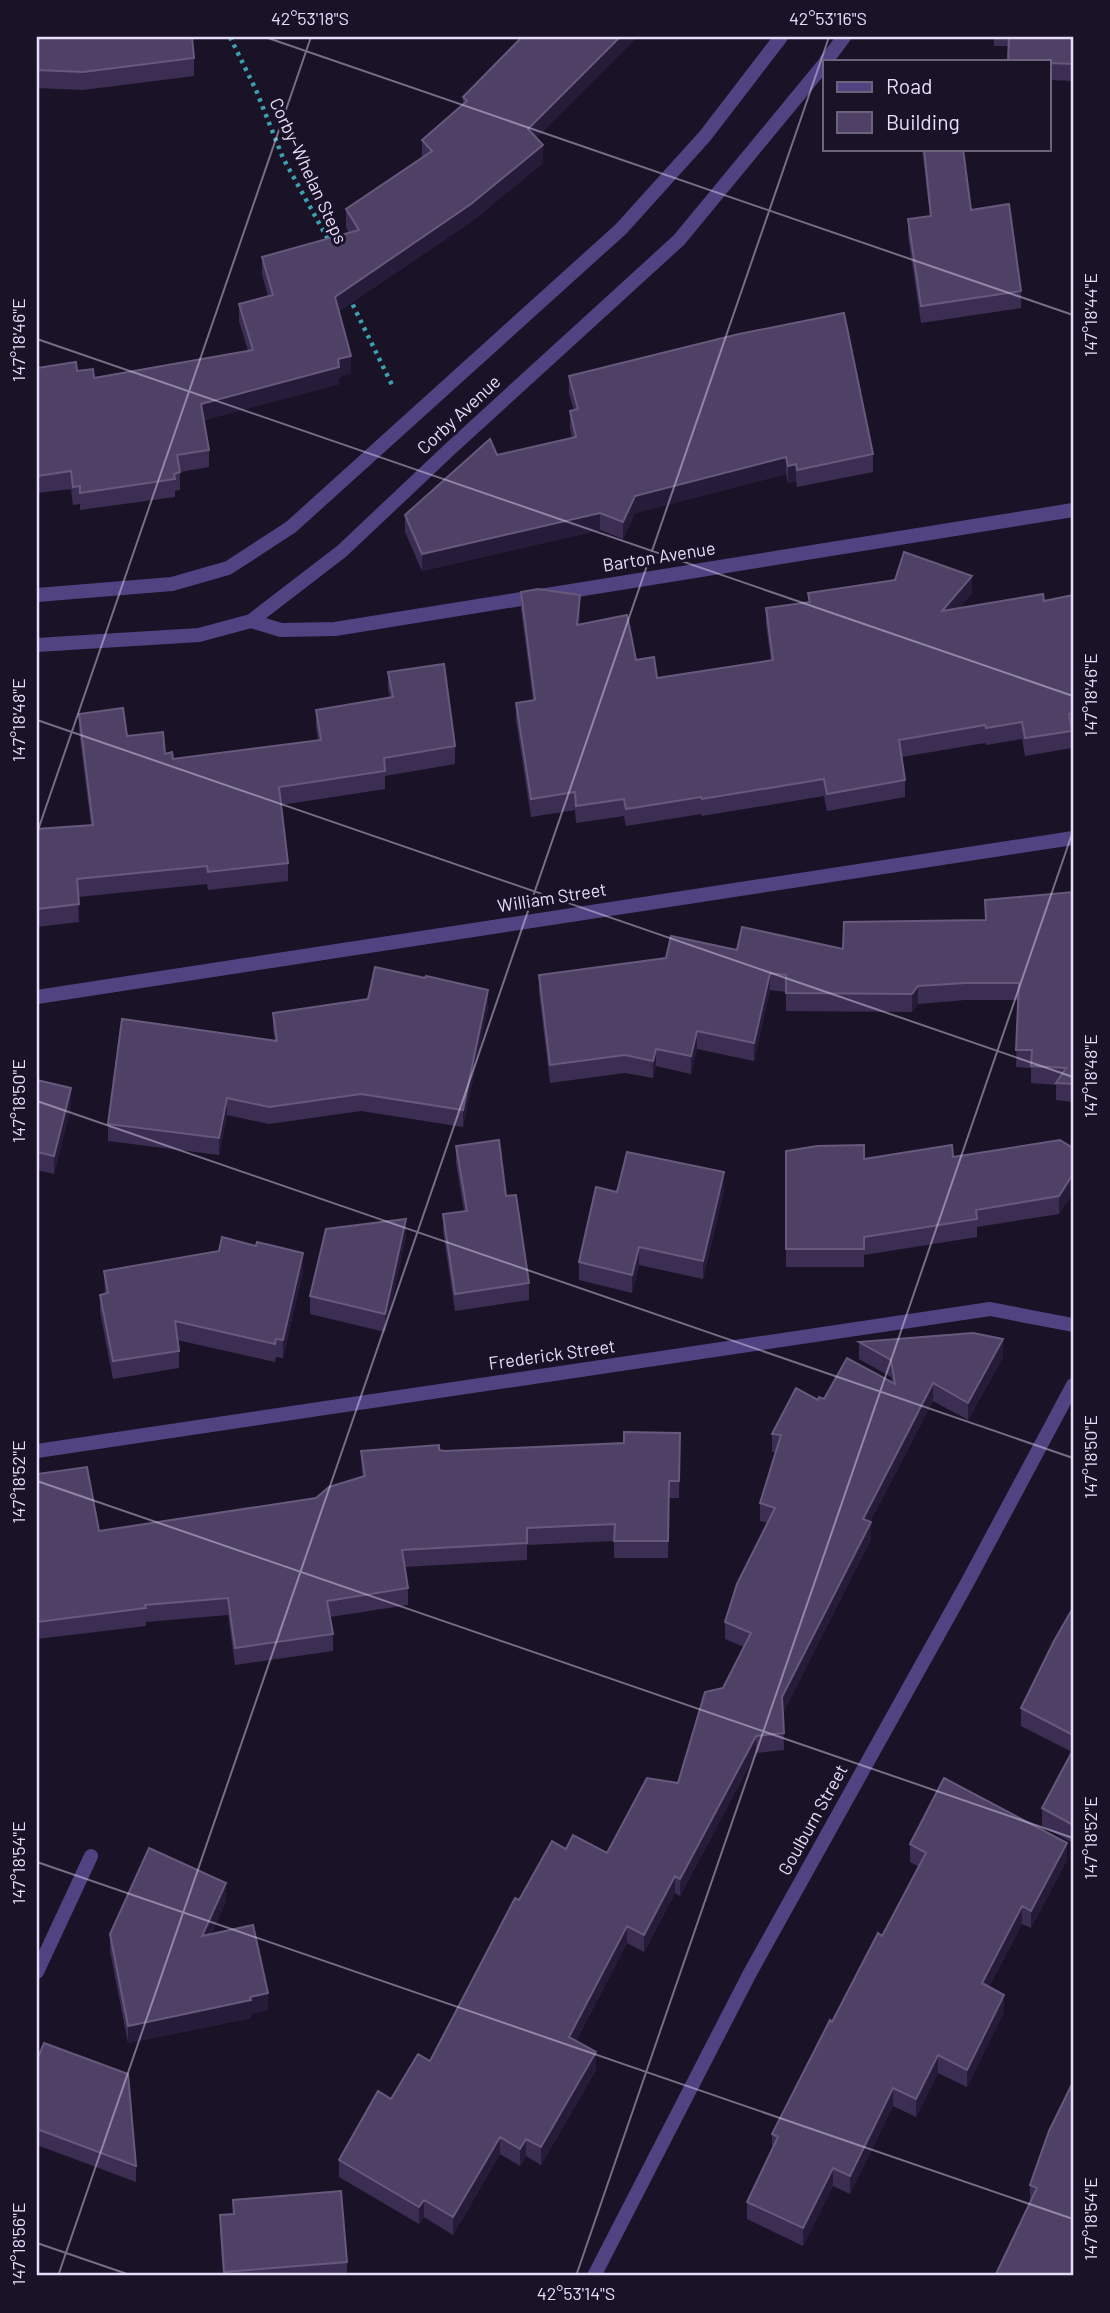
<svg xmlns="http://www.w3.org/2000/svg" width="1110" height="2313" viewBox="0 0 1110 2313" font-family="Barlow,sans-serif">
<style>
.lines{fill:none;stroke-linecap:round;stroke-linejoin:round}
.path{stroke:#3da0ae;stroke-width:4.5;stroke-dasharray:3.5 5;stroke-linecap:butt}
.minor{stroke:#514381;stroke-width:14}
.wall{fill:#3c2e53}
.shaded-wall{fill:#271b3a}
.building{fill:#4e4165;stroke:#66597c;stroke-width:2}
.ticks{fill:none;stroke:#e6dcfb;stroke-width:2;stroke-opacity:0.45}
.labels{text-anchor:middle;stroke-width:6;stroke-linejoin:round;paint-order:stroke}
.street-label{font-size:18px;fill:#e6dcfb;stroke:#1a1327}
.neatline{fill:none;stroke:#e6dcfb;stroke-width:2.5}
.ticks-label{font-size:18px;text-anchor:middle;fill:#e6dcfb}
</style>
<rect width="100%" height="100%" fill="#1a1327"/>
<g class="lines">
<path class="path" d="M230 37 256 90 283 158 330 243
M349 297 393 387"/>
<path class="minor" d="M826 61 844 37
M37 595 172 584 228 568 291 527 621 229 705 136 781 37
M251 621 281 630 335 629 1073 510
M37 645 199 635 251 621 342 551 450 449 679 240 825 63
M37 997 1073 838
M37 1451 990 1309 1073 1325
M37 1972 91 1856
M594 2276 750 1973 966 1585 1073 1385"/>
</g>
<path class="wall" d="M37 37 194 58V76L83 90 37 88Z
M637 37 536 138 543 163 471 222 339 311 351 373 339 377V384L204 420 209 450V467L180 472V490L175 491V497L80 510V504L73 505 71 489 37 493V368L77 371 94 378 248 351 239 321V304L268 296 262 274V257L349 233 346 227V209L422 158V140L463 104V97Z
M994 37H1073V81L1049 80V61L1009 46H994Z
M922 149H963L971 210 1021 291V308L921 323 908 236V219L930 216Z
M569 376 873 454V472L797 487 796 481 788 483 786 474 635 513 623 539 600 530 422 571 405 532V515L497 455 572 438 570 428V411L574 410 569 394Z
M521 592 580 612 579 625 636 660 657 678 771 661 766 625V608L808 602V593H972L959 608 1044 601 1073 595V730H1072V748L1025 756 1022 739 986 745 985 743 902 757 905 780V797L827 811 824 796 702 816 701 814 626 826 624 816 576 823 575 810 531 817 516 720V703L533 700 521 609Z
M388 672 455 746V764L385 776V789L281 805 288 863V881L208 890 207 884 78 897 79 922 37 927V829L91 825 79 731V714L165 754 173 759 318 740 316 727V710L390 697 388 690Z
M1073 892V1102L1056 1100V1085L1031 1083V1068L1016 1067 1018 1000H965L918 1004 912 1012 786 1011V992L770 990 754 1061 697 1049 691 1074 656 1066 653 1078 625 1073 550 1083 539 993V975L737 950 843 949 985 920V900Z
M488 1007 463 1127 361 1111 269 1124 227 1115 219 1155 108 1141V1124L275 1040 273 1030V1013Z
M37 1080 71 1106 54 1174 37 1170Z
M456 1146 506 1196 529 1283V1300L455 1311 443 1231V1214L464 1211 456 1163Z
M1073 1148V1192L1059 1214 977 1227V1237L864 1255V1267H786V1151L864 1159 953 1157Z
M724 1190 703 1279 639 1265 632 1293 579 1280V1262L617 1192Z
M406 1236 385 1332 310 1314V1296Z
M104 1271H303L283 1358 276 1357 275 1362 177 1340 179 1351V1368L113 1379 100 1312V1295L105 1294Z
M859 1342 1003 1357 968 1420 933 1401 870 1522 871 1539 783 1713 784 1750 756 1753 680 1896 675 1893 644 1952 627 1943 576 2041 596 2070 541 2165 526 2156 520 2166 500 2154 453 2235 424 2217 419 2224 339 2177V2160L391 2099 430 2061 519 1900 566 1849 607 1853 678 1783 744 1647 725 1639V1622L768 1523 760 1521V1503L776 1452H772V1434L818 1400 824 1399 892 1382 891 1377 859 1359Z
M680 1433 679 1498H669L668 1558H614V1541L527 1545V1560L405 1567 408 1588V1605L330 1617 333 1634V1651L235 1665 228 1615 146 1622V1626L37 1639V1474L99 1531 316 1498 362 1476 361 1451H445L624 1443Z
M1073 1608V1843L1042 1826V1808L1072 1752 1021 1726V1708Z
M910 1844 1067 1860 1031 1928 1022 1924 989 1987 1004 2012 967 2087 938 2073 916 2117 893 2106 850 2194 833 2186 803 2246 747 2219V2202L772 2148V2134L832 2022 882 1936 919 1867 910 1862Z
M226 1901 211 1934 268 2010 251 2014V2018L128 2043 110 1951V1934Z
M37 2060 136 2166V2182L37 2145Z
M1073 2082V2276L1030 2202V2185Z
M233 2200 347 2262V2276H223L220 2233V2215L233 2214Z"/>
<path class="shaded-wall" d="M620 37H637L528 146V129Z
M543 145V163L471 222 335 314V297Z
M351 356V373L339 377V384L201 421V404Z
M786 457V474L635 513 623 539V522L635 496Z
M796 464V481L788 483V466Z
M600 513V530L422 571V554Z
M972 576V593L942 629V611Z
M580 595V612L577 643V625Z
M770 973V990L754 1061V1043Z
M918 986V1004L912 1012V994Z
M488 990V1007L463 1127V1110Z
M697 1031V1049L691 1074V1056Z
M656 1049V1066L653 1078V1061Z
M71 1088V1106L54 1174V1156Z
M227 1098V1115L219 1155V1138Z
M724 1172V1190L703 1279V1261Z
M1073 1174V1192L1059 1214V1196Z
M406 1219V1236L385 1332V1314Z
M639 1247V1265L632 1293V1275Z
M303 1253V1271L283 1358V1340Z
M1003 1339V1357L968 1420V1403Z
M933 1383V1401L863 1536V1519Z
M871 1522V1539L782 1715V1697Z
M756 1736V1753L680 1896V1879Z
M1067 1843V1860L1031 1928V1911Z
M675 1876V1893L644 1952V1935Z
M226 1883V1901L202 1953V1936Z
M1022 1906V1924L982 2000V1983Z
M627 1926V1943L569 2054V2037Z
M268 1993V2010L251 2014V2018L128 2043V2026Z
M1004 1995V2012L967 2087V2070Z
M596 2052V2070L541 2165V2147Z
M938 2055V2073L916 2117V2099Z
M893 2088V2106L850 2194V2176Z
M500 2137V2154L453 2235V2217Z
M526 2139V2156L520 2166V2149Z
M833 2168V2186L803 2246V2228Z
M424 2200V2217L419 2224V2207Z"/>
<path class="building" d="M37 37H192L194 58 83 72 37 70Z
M522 37H620L528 129 543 145 471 204 335 297 351 356 338 359 339 367 201 404 209 450 177 455 180 472 174 474 175 479 80 493V486L73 487 71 471 37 476V368L76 362 77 371 93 369 94 378 253 350 239 304 273 295 262 257 359 230 346 209 432 151 422 140 467 101 463 97Z
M1009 37H1073V64L1049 63V61H1008Z
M924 149H963L971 210 1009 204 1021 291 921 306 908 219 931 216Z
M844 313 873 454 797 470 796 464 788 466 786 457 635 496 623 522 600 513 422 554 405 515 490 439 497 455 576 437 570 411 578 409 569 376 739 334Z
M904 552 972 576 942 611 1043 594 1044 601 1073 595V713L1069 714 1072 731 1025 738 1022 722 986 728 985 725 899 740 905 780 827 794 824 779 702 799 701 797 626 809 624 799 576 806 575 792 531 799 516 703 535 700 521 592 538 589 580 595 577 625 627 615 636 660 654 657 657 678 773 660 766 608 810 602 808 593 895 580Z
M444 664 455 746 384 758 385 771 279 787 288 863 208 872 207 866 77 879 79 904 37 909V829L93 825 79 714 123 708 127 736 163 732 165 754 172 752 173 759 321 740 316 710 393 697 388 672Z
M1073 892V1084L1056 1083 1066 1068 1031 1066 1032 1050H1016L1019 983H965L918 986 912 994 786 993V975L770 973 754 1043 697 1031 691 1056 656 1049 653 1061 625 1055 550 1065 539 975 666 958 671 936 737 950 742 927 843 949 844 922 986 920 985 900Z
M375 967 425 978 426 976 488 990 463 1110 361 1094 269 1107 227 1098 219 1138 108 1124 122 1019 277 1041 273 1013 368 999Z
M37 1080 71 1088 54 1156 37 1152Z
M499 1140 506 1196 516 1195 529 1283 455 1294 443 1214 467 1211 456 1146Z
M1060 1140 1073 1148V1174L1059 1196 976 1210 977 1219 864 1237V1249H786V1151L817 1146 864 1145V1159L952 1145 953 1157Z
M627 1152 724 1172 703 1261 639 1247 632 1275 579 1262 596 1187 617 1192Z
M406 1219 385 1314 310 1296 326 1229Z
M222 1237 256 1246 257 1242 303 1253 283 1340 276 1339 275 1344 175 1321 179 1351 113 1361 100 1295 108 1293 104 1271 219 1251Z
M973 1333 1003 1339 968 1403 933 1383 863 1519 871 1522 782 1697 784 1733 756 1736 680 1879 675 1876 644 1935 627 1926 569 2037 596 2052 541 2147 526 2139 520 2149 500 2137 453 2217 424 2200 419 2207 339 2160 378 2091 391 2099 418 2054 430 2061 515 1898 519 1900 552 1841 566 1849 573 1835 607 1853 647 1778 678 1783 705 1692 723 1688 751 1633 725 1622 737 1584 775 1508 760 1503 781 1435 772 1434 796 1388 818 1400 819 1397 824 1399 847 1358 895 1384 891 1360 859 1342Z
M624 1432 680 1433 679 1481H669L668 1541H614L615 1524 527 1528V1543L402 1550 408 1588 327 1601 333 1634 235 1648 228 1598 145 1605 146 1608 37 1622V1474L87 1467 99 1531 316 1498 329 1487 365 1476 361 1451 439 1445V1450L445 1451 624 1443Z
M1073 1608V1735L1021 1708 1054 1641Z
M1073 1750V1825L1042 1808Z
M944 1778 1067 1843 1031 1911 1022 1906 982 1983 1004 1995 967 2070 938 2055 916 2099 893 2088 850 2176 833 2168 803 2228 747 2202 778 2137 772 2134 830 2020 832 2022 878 1933 882 1936 926 1853 910 1844Z
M149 1848 226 1883 202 1936 253 1925 268 1993 250 1997 251 2000 128 2026 110 1934Z
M44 2043 128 2074 136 2166 37 2129V2060Z
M1073 2082V2276H995L1037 2188 1030 2185 1049 2131Z
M341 2191 347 2262 224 2272 220 2215 234 2214 233 2200Z"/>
<path class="ticks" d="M265 37 1073 315M37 339 1073 696M37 720 1073 1077M37 833 311 37M37 1101 1073 1458M37 1481 1073 1838M37 1862 1073 2219M37 2243 133 2276M58 2276 829 37M576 2276 1073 831"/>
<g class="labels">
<g class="street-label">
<text transform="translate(308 171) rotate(65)" y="6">Corby-Whelan Steps</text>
<text transform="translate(459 415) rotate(-43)" y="6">Corby Avenue</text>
<text transform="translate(659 557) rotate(-9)" y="6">Barton Avenue</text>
<text transform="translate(552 898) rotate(-9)" y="6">William Street</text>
<text transform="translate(552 1355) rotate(-8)" y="6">Frederick Street</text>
<text transform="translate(813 1820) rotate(-61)" y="6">Goulburn Street</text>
</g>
</g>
<rect width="1110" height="2313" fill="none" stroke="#1a1327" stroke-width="77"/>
<rect x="823" y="60" width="228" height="91" fill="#1a1327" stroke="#6c637c" stroke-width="2"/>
<rect x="837" y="82" width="35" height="10" fill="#514381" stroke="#6c637c" stroke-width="2"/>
<text x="886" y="94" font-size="21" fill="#e6dcfb">Road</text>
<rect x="837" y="112" width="35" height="21" fill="#4e4165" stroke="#6c637c" stroke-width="2"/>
<text x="886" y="130" font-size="21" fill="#e6dcfb">Building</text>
<rect x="38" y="38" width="1034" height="2236" class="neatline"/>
<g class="ticks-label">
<text x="310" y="25">42°53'18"S</text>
<text x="828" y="25">42°53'16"S</text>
<text transform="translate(1091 315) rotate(-90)" y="6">147°18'44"E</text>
<text transform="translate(19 340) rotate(-90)" y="6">147°18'46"E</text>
<text transform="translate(1091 695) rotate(-90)" y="6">147°18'46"E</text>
<text transform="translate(19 720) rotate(-90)" y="6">147°18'48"E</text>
<text transform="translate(1091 1076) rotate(-90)" y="6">147°18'48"E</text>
<text transform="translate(19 1101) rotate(-90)" y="6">147°18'50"E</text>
<text transform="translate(1091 1457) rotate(-90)" y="6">147°18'50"E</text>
<text transform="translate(19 1482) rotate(-90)" y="6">147°18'52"E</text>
<text transform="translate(1091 1838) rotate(-90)" y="6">147°18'52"E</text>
<text transform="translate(19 1863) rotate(-90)" y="6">147°18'54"E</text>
<text transform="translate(1091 2219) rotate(-90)" y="6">147°18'54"E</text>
<text transform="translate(19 2244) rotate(-90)" y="6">147°18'56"E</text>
<text x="576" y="2300">42°53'14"S</text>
</g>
</svg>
